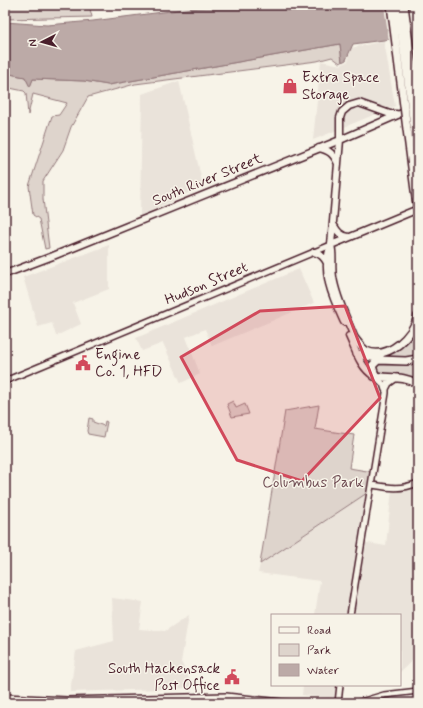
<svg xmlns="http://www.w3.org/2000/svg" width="423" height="708" viewBox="0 0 423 708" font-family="Mynerve,sans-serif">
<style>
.built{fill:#eae3da}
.green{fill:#ded4cc;stroke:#947a7c}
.water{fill:#bcaaa7;stroke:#8e7275}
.pier{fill:#f7f3e8}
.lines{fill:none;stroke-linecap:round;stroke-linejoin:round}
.secondary-casing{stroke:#4a1f2b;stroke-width:8}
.primary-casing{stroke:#4a1f2b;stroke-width:9}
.highway-casing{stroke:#4a1f2b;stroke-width:10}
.secondary{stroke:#f7f3e8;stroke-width:5}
.primary{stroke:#f7f3e8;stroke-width:6}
.highway{stroke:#f7f3e8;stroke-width:7}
.highway-bridge-casing{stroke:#4a1f2b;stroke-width:10;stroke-linecap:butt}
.highway-bridge{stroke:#f7f3e8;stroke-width:7}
.marked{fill:#d1495b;fill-opacity:0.2;stroke:#d1495b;stroke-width:3;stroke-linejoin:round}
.labels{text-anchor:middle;stroke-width:3;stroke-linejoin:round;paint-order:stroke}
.poi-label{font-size:15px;fill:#4a1f2b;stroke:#f7f3e8;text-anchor:start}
.street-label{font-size:15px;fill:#4a1f2b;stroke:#f7f3e8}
.park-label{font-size:15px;fill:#6f4c53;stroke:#f7f3e8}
</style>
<rect width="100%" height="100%" fill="#f7f3e8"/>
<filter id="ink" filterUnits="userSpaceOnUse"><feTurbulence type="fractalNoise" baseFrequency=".025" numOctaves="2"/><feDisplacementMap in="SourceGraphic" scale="8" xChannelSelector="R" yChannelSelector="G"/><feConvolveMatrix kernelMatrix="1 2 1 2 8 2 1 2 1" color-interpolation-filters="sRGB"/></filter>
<g filter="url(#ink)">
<path class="built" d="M160 5H217L161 12Z
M384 41 395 106 313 140 321 61 341 65 348 61 351 48Z
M179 81 203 186 140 216 142 94Z
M109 245V289L73 303 81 324 56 336 52 323 38 327 23 277Z
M299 269 314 303 212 346 205 329 186 337 200 374 181 383 163 343 142 351 136 338Z
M418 483V655L400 672V615H315L320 581 258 573 260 564 370 491 362 542 386 546 392 489Z
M112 598 143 602 139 629 165 631 189 615 181 662 194 688 70 692 76 651 114 641Z
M303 685H339L338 696 328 698 302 695Z"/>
<path class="green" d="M5 5H89L92 17 5 19Z
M340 44 342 62 340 63 332 57 317 61 135 84 88 97 71 127 63 150 43 181V199L49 248 45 249 39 219 33 215 29 186 52 116 59 115 67 103 33 94 28 115 26 93 24 91 5 87V73L25 77 30 86 33 79 84 81 108 85Z
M418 321V355L408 358 377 355 395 350 411 338Z
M418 364V381C406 370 388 379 377 370L378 365H413Z
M233 401 236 408 245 404 249 414 232 417 227 404Z
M319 405 315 429 354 435 349 468 373 472 370 491 260 564 285 411Z
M89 418 93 419V422L104 426 105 421 107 422 104 437 88 434 87 431Z"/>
<path class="water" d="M217 5H418V33L407 37 353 44 346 60 342 62 340 44 108 85 84 81 33 79 30 87 25 77 5 73V22L47 25 93 21Z"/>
<path class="pier" d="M384 5H418V35L407 39 389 41Z"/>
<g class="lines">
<g class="secondary-casing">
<path id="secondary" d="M375 376 383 384 385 390
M5 381 331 245
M372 485C390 488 400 490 418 483
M350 615 386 393V385
M5 697 67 700 226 696 291 703
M338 703 340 685
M357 703 384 695 418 691"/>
</g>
<g class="primary-casing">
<path id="primary" d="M319 148C329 150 334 154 338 164
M333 224C337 231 340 236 349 237
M331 245C320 271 333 298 344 322
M331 245 418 209
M314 252C321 254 324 257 327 263
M5 274 53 256 340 140 409 110
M349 336C356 351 360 367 374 376
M355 339C347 319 336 298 333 277 331 266 334 256 331 245L340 140V118L342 112 349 106 359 103 390 114H396"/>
</g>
<g class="highway-casing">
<path id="highway" d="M411 5 418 62
M414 126 418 159
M407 129 416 198
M355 339C358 343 362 348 366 351 389 361 413 335 418 316
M357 354 381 359
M374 372 372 366 378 360 406 361 418 359
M374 376C390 379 402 375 418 384
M386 387 388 383 395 378"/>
</g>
<use href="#secondary" class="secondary"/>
<use href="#primary" class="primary"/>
<use href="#highway" class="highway"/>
<g class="highway-bridge-casing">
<path id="highway-bridge" d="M391 5 407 129
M398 5 414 126
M404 5 418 113
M416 198 418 211"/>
</g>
<use href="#highway-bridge" class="highway-bridge"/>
</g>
</g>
<path class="marked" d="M345 306 380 398 302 481 237 460 181 357 260 311Z"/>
<defs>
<g id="shop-bare" transform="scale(1.2)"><path d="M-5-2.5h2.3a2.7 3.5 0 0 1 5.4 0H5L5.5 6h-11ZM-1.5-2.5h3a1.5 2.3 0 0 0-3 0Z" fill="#d1495b" stroke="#f7f3e8" stroke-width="2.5" paint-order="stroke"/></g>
<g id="civic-bare" transform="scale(1.2)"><path d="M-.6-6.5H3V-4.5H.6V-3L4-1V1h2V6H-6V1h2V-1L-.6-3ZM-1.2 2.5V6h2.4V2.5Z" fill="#d1495b" stroke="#f7f3e8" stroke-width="2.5" paint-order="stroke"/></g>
</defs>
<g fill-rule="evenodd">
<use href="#shop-bare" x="290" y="86"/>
<use href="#civic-bare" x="83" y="363"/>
<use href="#civic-bare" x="232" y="677"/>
</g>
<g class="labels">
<g class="poi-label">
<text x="302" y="82">Extra Space<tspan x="302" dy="17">Storage</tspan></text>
<text x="95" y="359">Engine<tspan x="95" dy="17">Co. 1, HFD</tspan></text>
<text x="220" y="673" text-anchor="end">South Hackensack<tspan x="220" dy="17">Post Office</tspan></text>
</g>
<g class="street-label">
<text transform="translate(207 179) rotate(-22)" y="5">South River Street</text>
<text transform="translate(206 283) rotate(-23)" y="5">Hudson Street</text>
</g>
<g class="park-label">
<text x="313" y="487">Columbus Park</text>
</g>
</g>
<rect width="423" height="708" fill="none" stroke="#f7f3e8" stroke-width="20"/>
<rect x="10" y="10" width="403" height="688" fill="none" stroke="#4a1f2b" stroke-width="1.5" filter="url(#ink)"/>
<rect x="271" y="614" width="130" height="72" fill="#f7f3e8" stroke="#b29e9c"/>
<rect x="279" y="627" width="20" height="6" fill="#f7f3e8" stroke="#b29e9c"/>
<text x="307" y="634" font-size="12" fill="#4a1f2b">Road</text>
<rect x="279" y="644" width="20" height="12" fill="#ded4cc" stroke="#b29e9c"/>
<text x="307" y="654" font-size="12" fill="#4a1f2b">Park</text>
<rect x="279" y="664" width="20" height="12" fill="#bcaaa7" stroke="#b29e9c"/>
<text x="307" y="674" font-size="12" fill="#4a1f2b">Water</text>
<g transform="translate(42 42) rotate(264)" stroke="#f7f3e8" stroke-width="3" paint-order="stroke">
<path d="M0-3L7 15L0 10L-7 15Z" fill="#4a1f2b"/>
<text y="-6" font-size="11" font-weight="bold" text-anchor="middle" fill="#4a1f2b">N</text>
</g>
</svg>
